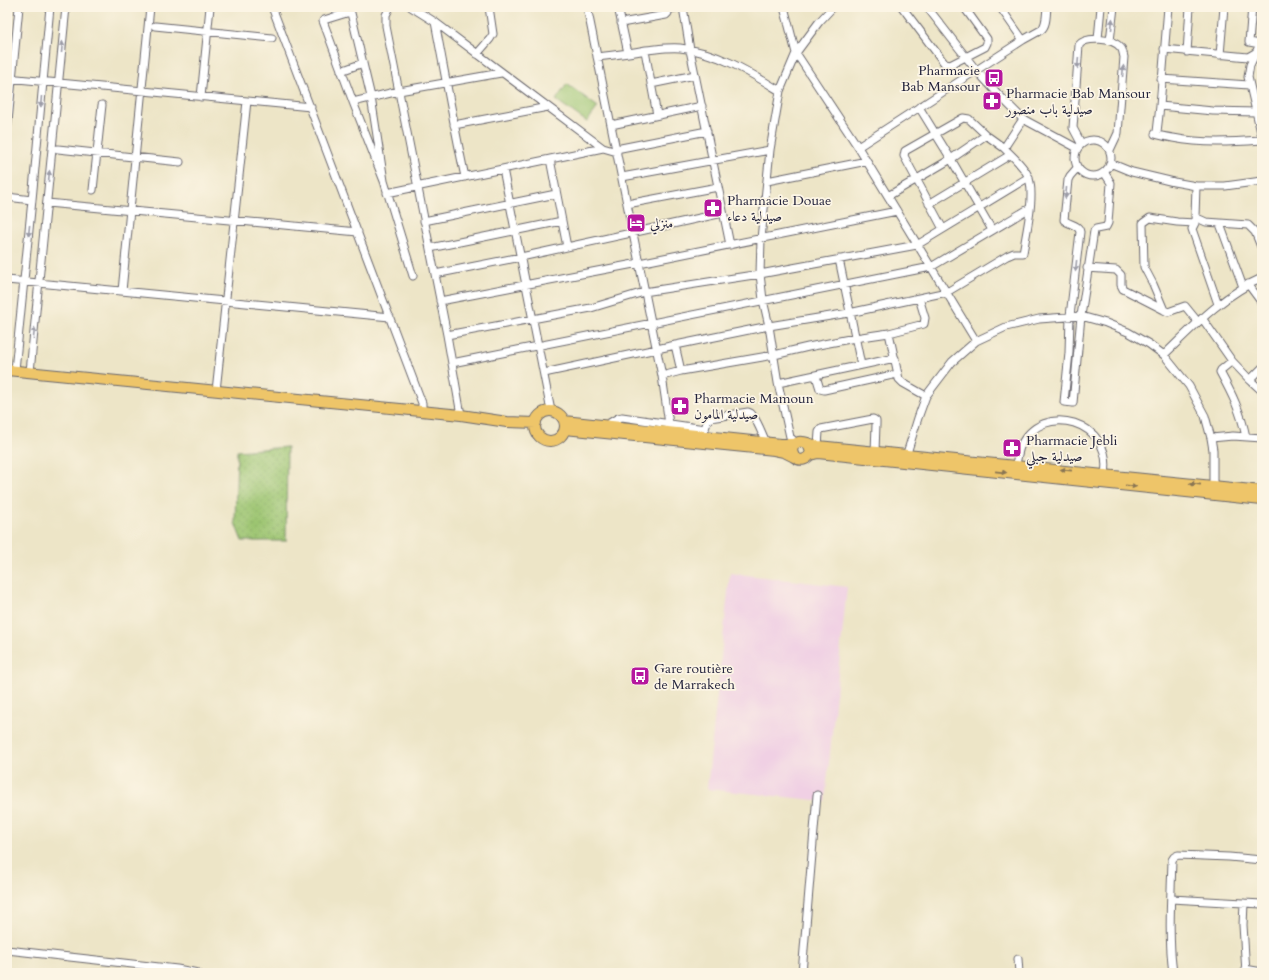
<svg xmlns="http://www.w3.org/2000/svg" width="1269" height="980" viewBox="0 0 1269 980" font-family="Cardo,Amiri,serif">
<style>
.built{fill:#f0d0e4}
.grass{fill:url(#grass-dots);stroke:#5f7456}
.garden{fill:#9cc571;stroke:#5f7456}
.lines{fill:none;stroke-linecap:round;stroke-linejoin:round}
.minor-casing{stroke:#69666c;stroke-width:9}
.highway-casing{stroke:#69666c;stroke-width:12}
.minor{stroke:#fff;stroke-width:7}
.highway{stroke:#eec569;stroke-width:10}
.oneway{fill:#9c9ca7}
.oneway2{fill:#887452}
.labels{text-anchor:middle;stroke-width:3.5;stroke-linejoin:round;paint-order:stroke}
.poi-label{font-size:14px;fill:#22223b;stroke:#fcf5e5;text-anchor:start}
</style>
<defs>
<pattern id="grass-dots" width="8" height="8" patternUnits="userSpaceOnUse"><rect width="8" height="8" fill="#9cc571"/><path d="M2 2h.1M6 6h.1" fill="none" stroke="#86a963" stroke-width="1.8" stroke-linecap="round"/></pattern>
</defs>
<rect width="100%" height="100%" fill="#fcf5e5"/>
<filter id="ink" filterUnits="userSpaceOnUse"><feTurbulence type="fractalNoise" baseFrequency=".025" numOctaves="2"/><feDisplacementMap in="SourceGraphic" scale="8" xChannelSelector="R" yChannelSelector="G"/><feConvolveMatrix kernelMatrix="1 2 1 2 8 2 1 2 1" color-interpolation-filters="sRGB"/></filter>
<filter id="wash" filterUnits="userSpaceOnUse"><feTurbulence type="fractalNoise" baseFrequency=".012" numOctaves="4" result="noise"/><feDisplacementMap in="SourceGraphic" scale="16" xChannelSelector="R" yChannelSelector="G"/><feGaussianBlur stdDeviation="0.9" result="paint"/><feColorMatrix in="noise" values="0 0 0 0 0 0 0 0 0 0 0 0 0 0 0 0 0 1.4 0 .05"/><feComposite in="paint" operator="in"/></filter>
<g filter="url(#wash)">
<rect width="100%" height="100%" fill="#ede5c7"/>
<path class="built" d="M730 573 847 587 825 801 707 789Z"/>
<path class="grass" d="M287 447 286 541H242L235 523 237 451Z"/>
<path class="garden" d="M567 84 598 107 587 122 556 100Z"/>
</g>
<g filter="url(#ink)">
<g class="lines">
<g class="minor-casing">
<path id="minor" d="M272 7 422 403V411
M390 7 386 15V26L447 335 461 415
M411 7 435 22 603 148
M587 7 662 376 669 424 668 431
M618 7 628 53
M683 7 690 50 730 245
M784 7 796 53 858 147 976 341
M902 7 945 64 950 65 985 47 987 43V39L964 7
M927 7 976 70 999 95 1023 119 1077 148
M1000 7 1023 40
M1168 7 1160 106 1157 132 1155 134C1161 136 1167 137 1173 138 1203 144 1233 142 1262 140
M1252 7 1249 42 1260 44
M668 9 680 7
M435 22C445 74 454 126 465 177
M621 23 666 15 668 13V7
M155 26 272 38
M1098 39 1101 7
M1262 40 1250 65 1248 77 1262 137
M1110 41 1114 7
M1164 49 1248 57 1255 53
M645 51 657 115
M1187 52 1190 7
M477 54 490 39 493 34 489 7
M1220 55 1224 7
M597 57C614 55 630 53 646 50 657 49 669 47 680 48 718 52 749 72 780 91
M341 71 363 63
M7 78 311 107
M1161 79 1249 85
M651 84 695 75
M201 97 210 7
M353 102 399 91 501 73
M1160 106 1213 111 1256 112
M919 107 951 159 992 230
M454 125 548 107
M611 125 702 106
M7 132 19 7
M1075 158a18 18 0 1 1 36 0a18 18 0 1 1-36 0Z
M1081 143 1073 128 1079 45C1086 36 1114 38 1121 48 1123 50 1123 54 1124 57L1118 133 1110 150
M858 147 1023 40 1041 30C1047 25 1046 15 1047 7
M58 149 180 162
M616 149 707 131
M550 159 567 247
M1110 163 1132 172 1174 182 1196 186H1225L1262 181
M1077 168 1070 176 1068 180 1064 220C1069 225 1079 224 1080 232L1070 316 1069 353 1064 402 1073 403 1081 316 1094 231 1096 229 1106 227 1108 223 1111 183 1104 172
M503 169 551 411
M622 177 770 150
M384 181 371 97 351 13 350 12 324 20 323 21 353 102 384 181 413 276
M767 181 867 161
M1196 186 1195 217 1206 222 1248 225 1255 232 1262 249
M93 190 102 105
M387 193 603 148 617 152
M888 196 951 159 986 135 1004 148
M7 197 32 200
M47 203 358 232
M627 204 718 187
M929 204 1010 155
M1195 219V223L1192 229 1218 304
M424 221 556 194
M1195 223 1177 222 1150 218 1143 223 1144 267 1153 284 1164 310 1168 312 1185 306 1198 322
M1220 224 1243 287
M943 229 904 156 905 151 963 118 969 119 986 135
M430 248 562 221
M839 259 861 365
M1087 268 1116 270 1121 275V285L1123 289 1164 310
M435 274 521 257 723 213
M7 280 390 317
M1248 284 1262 303
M122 291 150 7
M440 301 639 263 897 211
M1202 318 1232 361 1250 380 1262 391
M889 333 924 324 925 318 919 298
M447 335 591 308 644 292 760 274 917 245 1029 177
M675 345 681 371
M1164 355C1194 326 1223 295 1262 278
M1232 361 1221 370 1220 372C1232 394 1241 412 1246 437
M452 363 931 267 1030 208
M15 370 32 200 50 7
M30 372 66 7
M544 373 666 347 769 326 849 313 947 292 1007 256 1014 253H1023C1026 234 1036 193 1028 176 1024 166 1012 156 1004 148L1023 119
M662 376 681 371 774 355 808 347 855 338 889 333 899 379 903 383 926 396
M816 376 820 389 824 390 897 374
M1250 380 1262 368
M778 383 895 358
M216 391 247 101
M606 425 618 418 622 417 705 429 707 422 710 418 748 412C751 413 751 413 753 416 758 422 762 434 766 442
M1211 438 1233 436 1262 438
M796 443 790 437 778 383 769 326 763 300 760 274 761 239 770 150 780 91 796 53 819 22 833 7
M818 446 819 432 821 429 873 419 876 421V424L875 452
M908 455V450L918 418 926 396 952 362 976 341 1006 327 1039 319 1081 316 1106 323 1128 332 1149 344 1164 355 1189 386 1205 416 1211 438 1213 450V486
M1016 465C1017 459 1018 453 1020 447 1042 399 1114 422 1105 474
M1171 899 1262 904
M1244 903 1243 925 1246 973
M7 950 177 969 198 973
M1018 959 1019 973
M1245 969 1262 972
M802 973 817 795
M1173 973C1168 936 1171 897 1172 860L1174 857 1178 855 1229 857 1262 860"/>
</g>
<g class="highway-casing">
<path id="highway" d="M7 370 461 415 507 422 536 423
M535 426a15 15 0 1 1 30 0a15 15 0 1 1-30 0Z
M564 421 781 444H795
M565 429 774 450 784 452 794 457
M808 444 811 452C808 460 801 462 794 457L792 451C795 435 807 444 818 446L1262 491
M810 455 818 453 1262 500"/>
</g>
<use href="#minor" class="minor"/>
<use href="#highway" class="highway"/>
</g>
<defs><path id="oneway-solid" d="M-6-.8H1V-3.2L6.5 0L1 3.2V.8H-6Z"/></defs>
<g class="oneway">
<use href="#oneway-solid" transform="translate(1112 24) rotate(-85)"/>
<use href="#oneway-solid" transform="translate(62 47) rotate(-85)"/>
<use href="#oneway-solid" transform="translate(1078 63) rotate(94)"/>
<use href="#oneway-solid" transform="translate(1123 71) rotate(-85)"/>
<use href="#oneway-solid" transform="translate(41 102) rotate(95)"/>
<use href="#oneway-solid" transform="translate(49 176) rotate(-85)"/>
<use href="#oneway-solid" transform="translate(1066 193) rotate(95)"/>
<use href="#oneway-solid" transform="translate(29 231) rotate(96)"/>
<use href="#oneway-solid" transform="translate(1076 266) rotate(96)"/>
<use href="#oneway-solid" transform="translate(34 333) rotate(-84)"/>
</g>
<g class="oneway2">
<use href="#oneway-solid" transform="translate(1066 470) rotate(-174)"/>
<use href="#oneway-solid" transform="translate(1001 472) rotate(6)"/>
<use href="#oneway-solid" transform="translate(1195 484) rotate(-174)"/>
<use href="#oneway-solid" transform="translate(1131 486) rotate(6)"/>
</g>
</g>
<defs>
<g id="bus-square" transform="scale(1)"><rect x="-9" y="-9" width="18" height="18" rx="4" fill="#b5179e" stroke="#fcf5e5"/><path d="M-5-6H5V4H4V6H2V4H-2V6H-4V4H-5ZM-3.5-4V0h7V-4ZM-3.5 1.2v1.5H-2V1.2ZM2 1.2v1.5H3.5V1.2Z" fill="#fff"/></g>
<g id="pharmacy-square" transform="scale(1)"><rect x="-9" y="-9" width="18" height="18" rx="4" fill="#b5179e" stroke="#fcf5e5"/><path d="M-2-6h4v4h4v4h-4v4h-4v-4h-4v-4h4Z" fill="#fff"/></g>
<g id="hotel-square" transform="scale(1)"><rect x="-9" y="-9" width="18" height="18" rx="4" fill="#b5179e" stroke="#fcf5e5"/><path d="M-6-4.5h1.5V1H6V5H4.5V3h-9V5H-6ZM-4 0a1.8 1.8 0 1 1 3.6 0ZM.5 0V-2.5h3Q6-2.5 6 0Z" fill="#fff"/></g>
</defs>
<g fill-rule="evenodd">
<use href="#bus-square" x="994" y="78"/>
<use href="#pharmacy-square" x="992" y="101"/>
<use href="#pharmacy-square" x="713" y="208"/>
<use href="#hotel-square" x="636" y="223"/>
<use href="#pharmacy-square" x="680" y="406"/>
<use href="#pharmacy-square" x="1012" y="448"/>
<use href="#bus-square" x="640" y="676"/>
</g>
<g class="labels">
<g class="poi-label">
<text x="980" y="75" text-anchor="end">Pharmacie<tspan x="980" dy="16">Bab Mansour</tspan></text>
<text x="1006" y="98">Pharmacie Bab Mansour<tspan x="1006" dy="16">صيدلية باب منصور</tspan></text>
<text x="727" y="205">Pharmacie Douae<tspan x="727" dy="16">صيدلية دعاء</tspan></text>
<text x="650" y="228">منزلي</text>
<text x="694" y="403">Pharmacie Mamoun<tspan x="694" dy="16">صيدلية المامون</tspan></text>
<text x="1026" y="445">Pharmacie Jebli<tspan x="1026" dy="16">صيدلية جبلي</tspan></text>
<text x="654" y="673">Gare routière<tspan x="654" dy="16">de Marrakech</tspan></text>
</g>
</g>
<rect width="1269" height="980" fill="none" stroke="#fcf5e5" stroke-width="24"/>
</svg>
